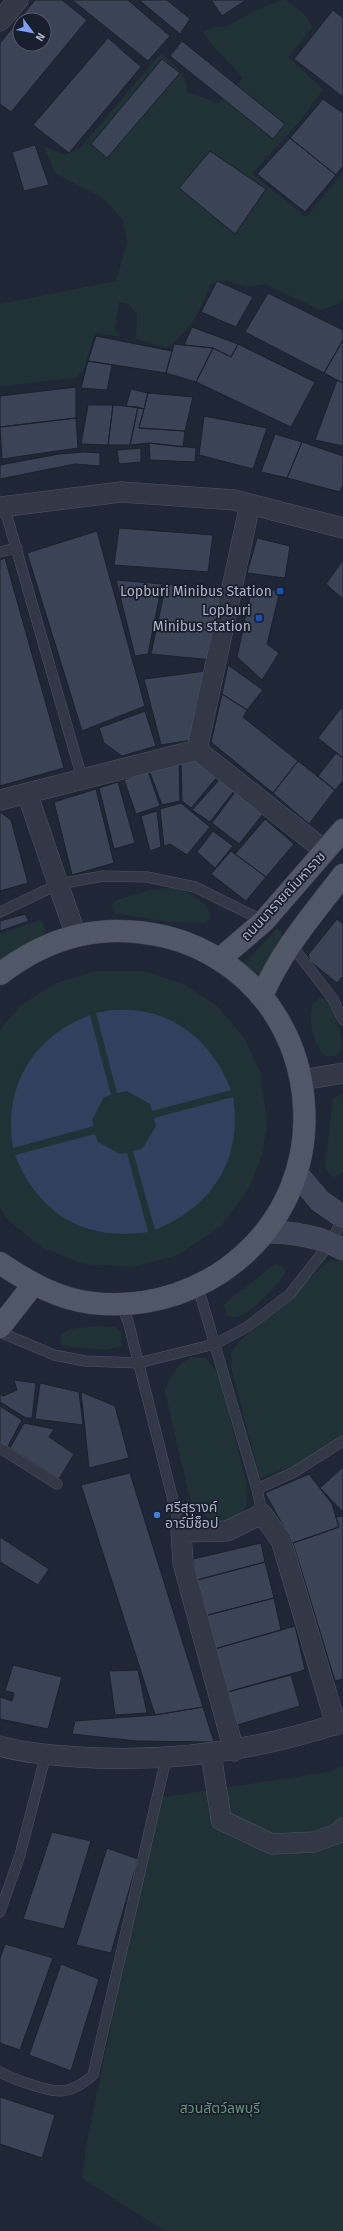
<svg xmlns="http://www.w3.org/2000/svg" width="343" height="2231" viewBox="0 0 343 2231" font-family="'Fira Sans','Noto Sans Thai',sans-serif">
<style>
.green{fill:#213237}
.water{fill:#333f5e}
.building{fill:#3b4357;stroke:#1a202d;fill-rule:evenodd}
.lines{fill:none;stroke-linecap:round;stroke-linejoin:round}
.service-casing{stroke:#4d5362;stroke-width:11}
.minor-casing{stroke:#4d5362;stroke-width:21}
.secondary-casing{stroke:#4d5362;stroke-width:23}
.primary-casing{stroke:#3c4250;stroke-width:23}
.service{stroke:#333847;stroke-width:10}
.minor{stroke:#333847;stroke-width:20}
.secondary{stroke:#41475a;stroke-width:22}
.primary{stroke:#505767;stroke-width:22}
.transit-dot{fill:#1a4fb4;stroke:#181e2b;stroke-width:1.5}
.shop-dot{fill:#3f7fe0;stroke:#181e2b;stroke-width:1.5}
.labels{text-anchor:middle;stroke-width:3.5;stroke-linejoin:round;paint-order:stroke}
.poi-label{font-size:14px;fill:#adb2c4;stroke:#181e2b;text-anchor:end}
.street-label{font-size:14px;fill:#adb2c4;stroke:#181e2b}
.park-label{font-size:14px;fill:#659376;stroke:#181e2b}
</style>
<rect width="100%" height="100%" fill="#1f2636"/>
<path class="green" d="M282 0H286L306 16 312 27 289 57 323 90 299 122 252 174 306 217 343 172V299L338 304 320 310 265 284 245 287 226 280 211 284C198 314 193 327 167 348L136 339 137 314 128 304 119 302 115 328 118 336 95 333 83 371 75 378 0 386V304L116 281 127 243 123 220 103 198 56 174 43 146 65 155 80 148 161 53 183 74 188 92 218 103 243 78C230 62 214 50 203 32L217 26 225 27 258 9Z
M173 888C188 891 208 901 211 917L205 923 168 922 114 913 112 907 114 901 151 890Z
M40 920 43 921 45 932 39 939 17 949 0 961V934Z
M276 929 282 931V940L263 974 248 971 246 962Z
M96 971H144L183 984 217 1006 245 1039 260 1072 267 1124 262 1155 249 1188 221 1226 178 1255 134 1267 84 1264 43 1248 9 1221 0 1208V1030L20 1006 56 983Z
M320 998 330 1000 342 1039V1049L335 1056H325C312 1042 308 1021 313 1003Z
M343 1093V1172L336 1177 331 1176 325 1167 333 1099Z
M330 1260 343 1261V1434L293 1466 260 1478 231 1367 232 1351 241 1340Z
M275 1264 283 1266 285 1272C279 1284 250 1315 236 1317 234 1318 230 1317 227 1316L224 1305C232 1296 240 1291 251 1284 260 1277 265 1270 275 1264Z
M96 1326 115 1327 121 1332V1346L107 1350 63 1346 60 1342 61 1335 69 1329Z
M191 1357 205 1358 220 1375 246 1484 247 1505 237 1520 215 1523 191 1504 165 1391C170 1376 176 1366 191 1357Z
M343 1766V2231H165L83 2179 86 2148 157 1798 329 1772Z"/>
<path class="water" d="M112 1010C121 1010 131 1009 140 1011 184 1017 216 1050 231 1090L152 1111 150 1104 127 1091 117 1093 96 1013Z
M90 1015 111 1095 104 1097 92 1120 94 1126 13 1148C3 1087 32 1037 90 1015Z
M233 1097C243 1160 212 1207 155 1230L133 1151 143 1148 156 1126 154 1118Z
M95 1134 98 1142 120 1154 127 1153 148 1232C86 1242 38 1214 15 1155Z"/>
<path class="building" d="M35 0H62L87 20 11 112 0 104V43ZM20 20H44V44H20Z
M72 0H128L170 36 148 61Z
M139 0H167L190 19 180 34Z
M211 0H246L222 16Z
M333 10 343 18V97L294 59Z
M108 38 141 67 69 153 33 125Z
M182 41 285 124 273 139 170 56Z
M162 59 180 73 107 158 91 144Z
M323 99 343 113V166L336 175 290 138Z
M290 138 336 175 305 212 257 174Z
M35 145 49 185 24 191 12 152Z
M210 151 266 189 235 234 179 188Z
M217 281 253 297 236 327 201 312Z
M268 293 343 330V340L324 373 245 332Z
M192 327 238 344 231 357 213 348 184 345Z
M96 336 172 351 166 373 88 361Z
M343 340V383L324 373Z
M174 344 213 348 196 382 166 373Z
M238 344 315 382 291 427 196 382 213 348 231 357Z
M88 361 112 365 107 390 81 388Z
M337 380 343 383V446L315 440Z
M76 387V418L0 427V396Z
M131 389 148 393 144 409 126 406Z
M148 393 193 397 185 431 139 428Z
M88 405H113L108 445 81 444Z
M113 405 138 407 130 445H108Z
M138 407 144 409 139 428 185 431 183 447 149 443 130 445Z
M204 416 267 428 253 469 199 455Z
M76 418 78 448 2 459 0 427Z
M275 434 302 442 287 478 261 472Z
M302 442 343 456V485L340 492 287 478Z
M149 443 196 448 195 462 150 460Z
M141 448V462L119 464 117 450Z
M85 452 100 453V466L75 464 0 479V465L59 454Z
M119 528 213 535 208 572 114 565Z
M97 531 145 706 82 731 27 553Z
M257 538 290 546 285 578 247 573Z
M5 558 64 768 0 786V560Z
M343 560V599L326 584Z
M116 580 162 584 148 654 135 656Z
M166 584 223 589 212 660 151 654Z
M252 587 280 591 267 644 279 653 262 680 237 657Z
M228 665 263 690 247 710 222 694Z
M206 671 192 740 161 745 144 679Z
M222 694 247 710 243 717 298 761 273 793 211 742Z
M341 708 343 709V758L318 738Z
M145 711 156 746 122 756 104 743 99 728Z
M336 753 343 758V781L335 790 318 776Z
M181 760 205 761 218 776 191 808 182 801Z
M179 761 180 801 162 805 149 770Z
M298 761 335 790 309 824 273 793Z
M148 771 160 806 136 814 124 780Z
M220 779 234 791 210 822 192 810Z
M118 782 135 843 114 849 99 788Z
M96 789 114 863 72 875 54 802Z
M235 792 263 814 239 844 212 823Z
M181 803 210 827 187 855 170 844 164 846 160 809Z
M157 811 161 847 150 851 141 816Z
M0 812 11 820 28 883 0 891Z
M265 819 294 844 266 877 235 854Z
M213 831 233 846 215 868 197 852Z
M231 851 266 877 246 901 211 874Z
M25 914 29 921 0 931V921Z
M337 919 343 924V976L337 983 310 961 308 955Z
M14 1380 36 1383 32 1418H26L0 1402V1394L3 1396 17 1390Z
M40 1383 79 1392 83 1425 35 1419Z
M81 1392 115 1406 129 1458 89 1468Z
M0 1406 22 1420 7 1448 0 1444Z
M24 1423 54 1429 49 1437 74 1454 59 1479 10 1448Z
M343 1467V1512L320 1488Z
M130 1473 203 1707 155 1715 81 1485Z
M309 1474 332 1504 339 1527 293 1543 265 1493Z
M343 1516V1679L335 1681 293 1543 339 1527 336 1517Z
M0 1537 49 1569 38 1585 0 1562Z
M261 1543 265 1562 197 1580 193 1559Z
M265 1562 274 1598 204 1616 197 1580Z
M274 1598 281 1630 211 1650 204 1616Z
M295 1626 305 1670 224 1693 211 1650Z
M13 1665 62 1677 48 1729 0 1719V1697L12 1701 14 1693 5 1691Z
M138 1670 147 1713 115 1715 109 1671Z
M291 1675 300 1706 234 1726 224 1693Z
M203 1707 214 1742 136 1741 72 1734 75 1721 155 1715Z
M52 1832 91 1841 64 1929 23 1919Z
M107 1848 138 1859 111 1953 76 1945Z
M5 1944 53 1958 20 2050 0 2043V1958Z
M61 1964 99 1979 71 2071 29 2055Z
M0 2097 55 2115 42 2158 0 2144Z"/>
<g class="lines">
<g class="service-casing">
<path id="service" d="M4 506 82 778
M0 552 17 548
M0 912 59 884 103 876 147 877 195 887 264 921
M290 943 333 999 343 1020
M198 1287 257 1489 262 1514
M121 1305 128 1321 181 1532
M0 1332 54 1355 85 1361 138 1363 215 1344 247 1327 290 1294 331 1242 343 1218
M0 1448 57 1484
M257 1489 294 1472 343 1441
M0 1912 20 1855 46 1754
M0 2072C13 2079 46 2091 60 2091 73 2091 84 2083 93 2075L166 1759"/>
</g>
<g class="minor-casing">
<path id="minor" d="M0 21 18 0
M250 504 197 750 325 851
M0 507 121 492 234 500 343 528
M27 793 76 936
M0 800 197 750
M302 1080 343 1073
M0 1746C25 1753 52 1755 78 1757 169 1763 256 1751 343 1722
M234 1751 183 1563 181 1532 227 1531 262 1514 281 1540 336 1725
M212 1754C213 1777 219 1798 221 1820L272 1844 314 1842 341 1832 343 1828"/>
</g>
<g class="secondary-casing">
<path id="secondary" d="M297 1174 320 1201 343 1217
M267 1232C294 1232 318 1236 343 1249"/>
</g>
<g class="primary-casing">
<path id="primary" d="M220 959 264 921 343 830
M0 974C51 935 104 922 167 937 208 947 245 973 270 1007 291 1037 302 1069 304 1106 312 1224 209 1316 92 1303 58 1299 28 1282 0 1263
M262 996C281 951 313 914 343 875
M0 1327 33 1285"/>
</g>
<use href="#service" class="service"/>
<use href="#minor" class="minor"/>
<use href="#secondary" class="secondary"/>
<use href="#primary" class="primary"/>
</g>
<g class="transit-dot">
<rect x="276" y="587" width="8" height="8" rx="2"/>
<rect x="255" y="614" width="8" height="8" rx="2"/>
</g>
<circle class="shop-dot" cx="157" cy="1515" r="4"/>
<g class="labels">
<g class="poi-label">
<text x="272" y="596">Lopburi Minibus Station</text>
<text x="251" y="615">Lopburi<tspan x="251" dy="16">Minibus station</tspan></text>
<text x="165" y="1512" text-anchor="start">ศรีสุรางค์<tspan x="165" dy="16">อาร์มี่ช็อป</tspan></text>
</g>
<g class="street-label">
<text transform="translate(283 896) rotate(-47)" y="5">ถนนนารายณ์มหาราช</text>
</g>
<g class="park-label">
<text x="220" y="2113">สวนสัตว์ลพบุรี</text>
</g>
</g>
<g transform="translate(32 32) rotate(122)"><circle r="19" fill="#181e2b" stroke="#545968"/>
<path d="M0-3L7 15L0 10L-7 15Z" fill="#7e9df7"/>
<text y="-6" font-size="11" font-weight="bold" text-anchor="middle" fill="#adb2c4">N</text>
</g>
</svg>
